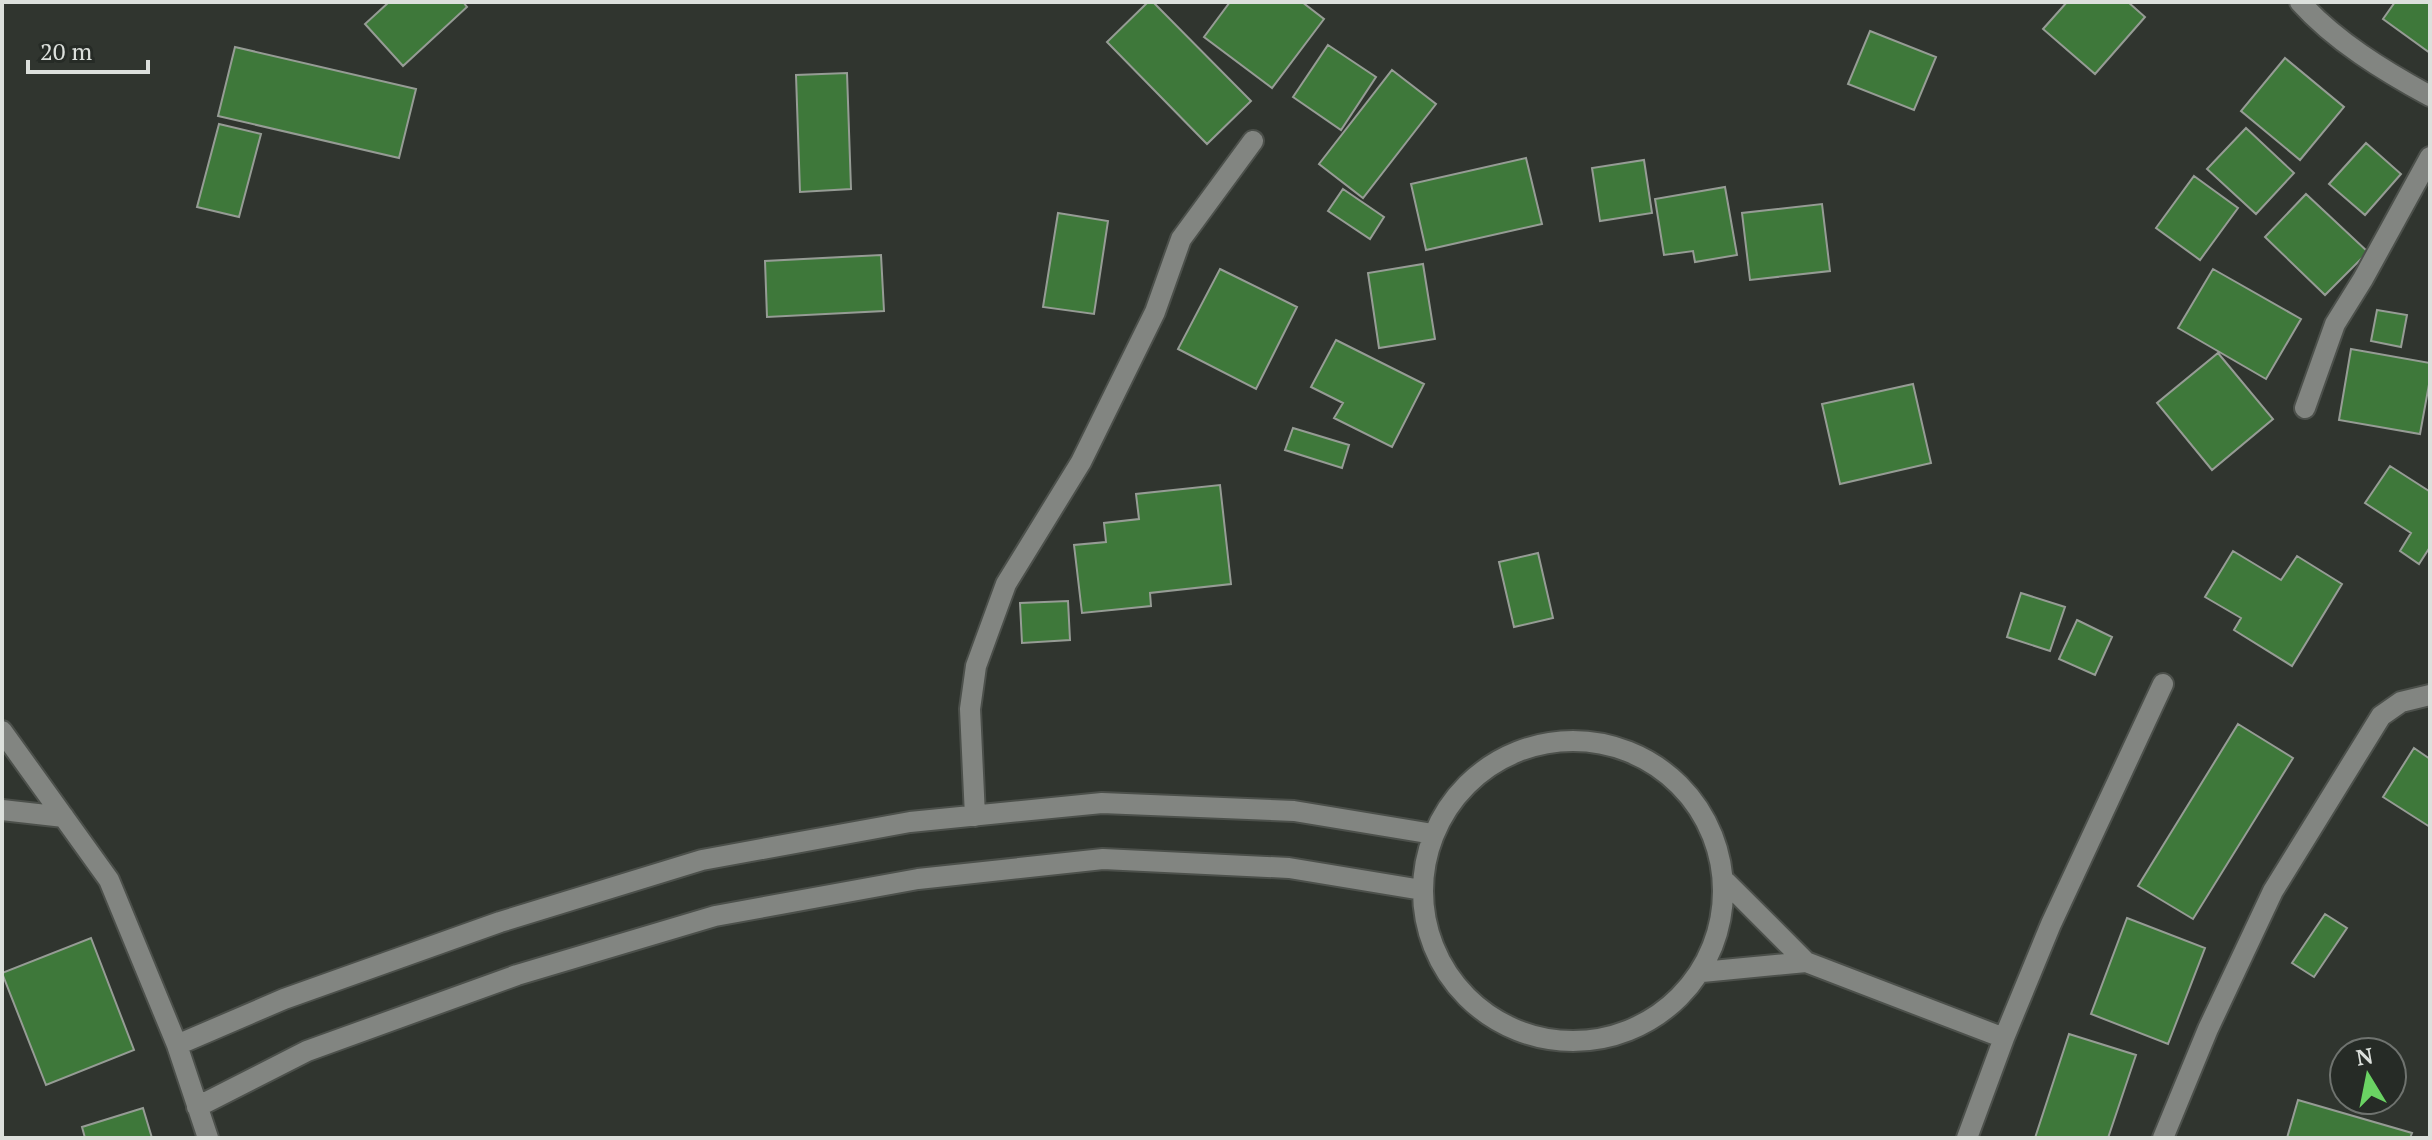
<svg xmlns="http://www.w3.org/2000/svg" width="2432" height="1140" viewBox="0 0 2432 1140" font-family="'PT Serif',serif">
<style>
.building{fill:#3e783a;stroke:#969c95;stroke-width:2}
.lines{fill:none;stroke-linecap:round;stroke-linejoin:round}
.minor-casing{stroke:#4c504b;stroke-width:24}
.minor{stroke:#828581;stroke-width:20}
</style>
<rect width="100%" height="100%" fill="#30352f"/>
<path class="building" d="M389 2H463L467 7 403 66 365 24Z
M1148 2H1153L1251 101 1207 144 1107 42Z
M1230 2H1302L1324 19 1272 88 1204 37Z
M2067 2H2128L2145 17 2095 74 2043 29Z
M2395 2H2430V53L2383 19Z
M1870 31 1936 57 1914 110 1848 84Z
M1328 45 1376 77 1341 130 1293 97Z
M235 47 416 89 399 158 218 116Z
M2285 58 2344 107 2300 160 2241 111Z
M1392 70 1436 104 1363 198 1319 164Z
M847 73 851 189 800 192 796 75Z
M219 124 261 134 239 217 197 207Z
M2246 128 2294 173 2256 214 2207 169Z
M2366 143 2401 174 2365 215 2329 184Z
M1526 158 1542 224 1426 250 1411 184Z
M1644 160 1652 213 1600 221 1592 168Z
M2194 176 2238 208 2200 260 2156 228Z
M1725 187 1737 255 1695 262 1693 251 1664 255 1655 199Z
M1343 189 1384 217 1370 239 1328 211Z
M2306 194 2368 252 2325 295 2265 237Z
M1822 204 1830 271 1750 280 1742 213Z
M1058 213 1108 221 1094 314 1043 307Z
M881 255 884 311 767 317 765 261Z
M1423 264 1435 339 1379 348 1368 273Z
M1220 269 1297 307 1256 389 1178 349Z
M2213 269 2301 319 2266 379 2178 328Z
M2377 310 2407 315 2401 347 2371 341Z
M1336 340 1424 384 1392 447 1334 418 1343 403 1311 387Z
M2351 349 2430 363V379L2420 434 2339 420Z
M2218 353 2273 419 2212 470 2157 403Z
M1913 384 1931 463 1840 484 1822 404Z
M1293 428 1349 445 1342 468 1285 450Z
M2390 466 2429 491 2430 490V547L2419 564 2400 551 2411 533 2365 503Z
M1220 485 1231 584 1150 593 1151 606 1082 613 1074 545 1106 542 1104 523 1139 519 1136 494Z
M2233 551 2281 580 2297 556 2342 584 2292 666 2234 630 2241 618 2205 597Z
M1538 553 1553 618 1514 627 1499 562Z
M2021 593 2065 607 2050 651 2007 637Z
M1068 601 1070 640 1022 643 1020 603Z
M2077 620 2112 637 2095 675 2059 659Z
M2238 724 2293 758 2193 919 2138 886Z
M2414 748 2430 759V827L2383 797Z
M2325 914 2347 928 2314 977 2292 963Z
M2127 918 2205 948 2168 1044 2091 1014Z
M91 938 134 1050 46 1085 2 973Z
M2069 1034 2136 1055 2108 1138H2035Z
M2298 1100 2412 1133 2410 1138H2287Z
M143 1108 152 1138H85L82 1127Z"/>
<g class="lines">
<g class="minor-casing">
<path id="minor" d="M2300 2C2335 41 2384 71 2430 96
M2305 408 2335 324 2363 279 2430 157
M2 731 109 880 177 1045 208 1138
M1423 891a150 150 0 1 1 300 0a150 150 0 1 1-300 0Z
M2 810 64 817
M975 816 970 709 976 666 1006 584 1081 462 1155 312 1181 239 1253 141
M1726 882 1806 962 2004 1038
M1702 972 1806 962
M177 1045 284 999 500 922 702 860 910 822 1102 803 1294 811 1433 834
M197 1107 307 1051 517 975 715 916 918 879 1103 859 1289 868 1422 890
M1967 1138 2004 1038 2051 924 2163 684
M2163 1138 2208 1029 2273 891 2381 716 2401 702 2430 695"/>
</g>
<use href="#minor" class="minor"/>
</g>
<rect width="2432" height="1140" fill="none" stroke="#dce0dc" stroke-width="8"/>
<g transform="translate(2368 1076) rotate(350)"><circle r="38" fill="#262b26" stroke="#6f736f" stroke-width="2"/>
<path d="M0-6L14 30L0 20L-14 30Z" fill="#6ad363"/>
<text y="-12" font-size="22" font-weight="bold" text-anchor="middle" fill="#dce0dc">N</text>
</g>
<path d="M28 60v12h120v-12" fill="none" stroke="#dce0dc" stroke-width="4"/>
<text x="40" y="60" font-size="24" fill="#dce0dc" stroke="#262b26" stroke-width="6" paint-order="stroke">20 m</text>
</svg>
